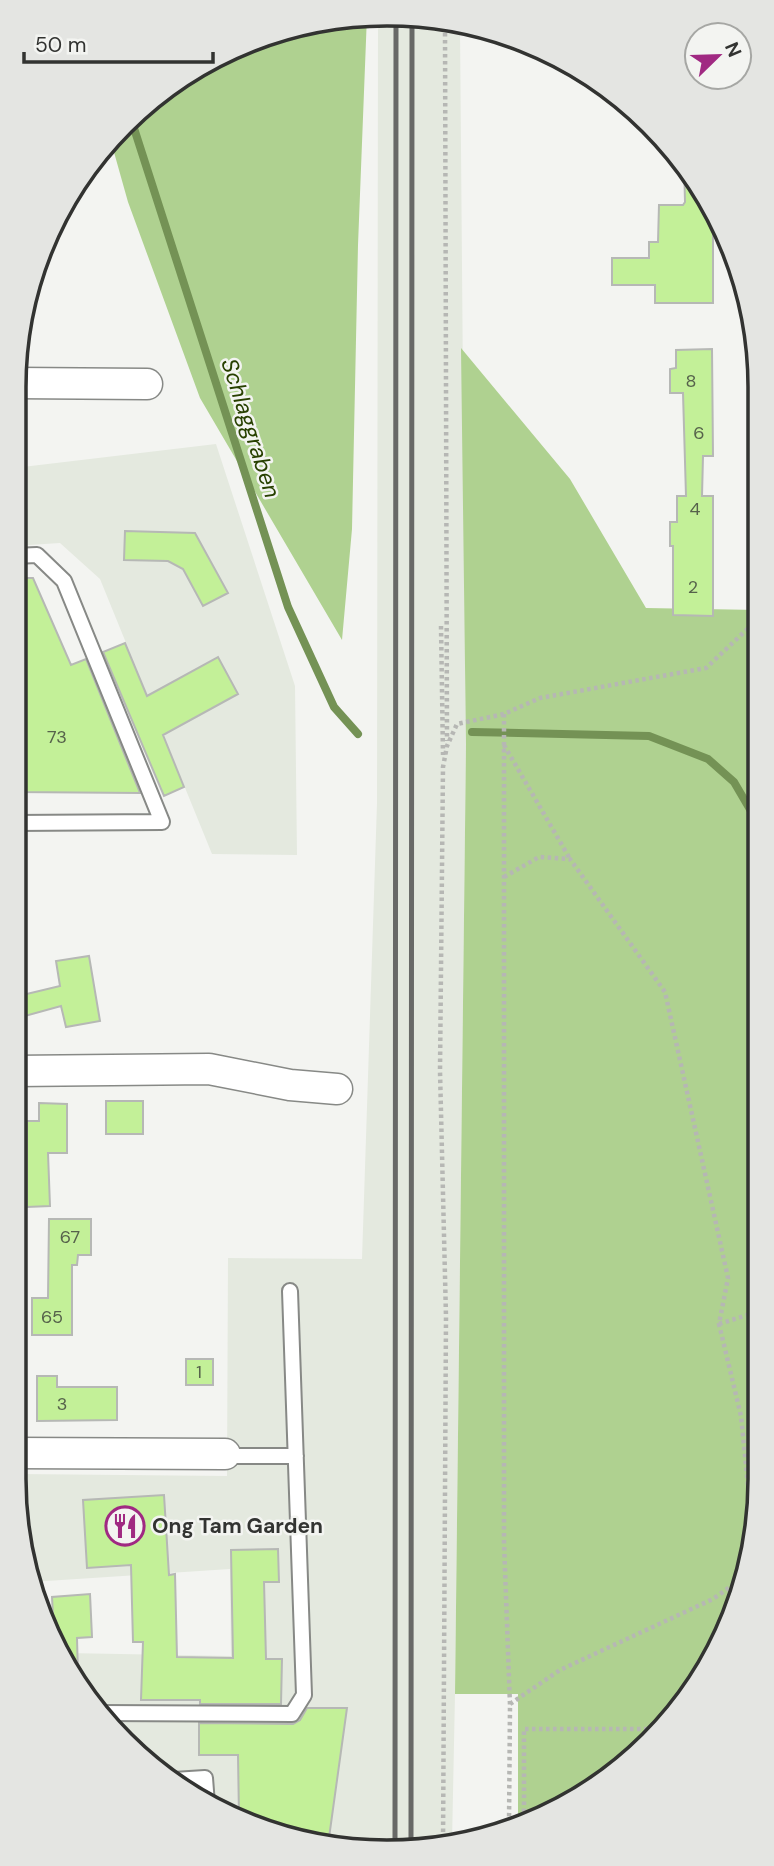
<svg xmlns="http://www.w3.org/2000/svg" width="774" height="1866" viewBox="0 0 774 1866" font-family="'DM Sans',sans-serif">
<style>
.built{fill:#e4e9df}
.green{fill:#afd190}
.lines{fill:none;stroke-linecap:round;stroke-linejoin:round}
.stream{stroke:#749255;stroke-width:8}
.building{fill:#c3f098;stroke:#b6b8b5;stroke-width:2}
.service-casing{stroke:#878986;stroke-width:18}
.minor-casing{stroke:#878986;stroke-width:33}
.path{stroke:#b6b7b4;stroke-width:4.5;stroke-dasharray:3.5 3.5;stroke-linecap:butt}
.service{stroke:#fff;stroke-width:14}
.minor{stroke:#fff;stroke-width:30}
.rail{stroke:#686967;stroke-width:5}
.labels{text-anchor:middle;stroke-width:5;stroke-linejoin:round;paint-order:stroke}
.number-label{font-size:18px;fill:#56624b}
.poi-label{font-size:21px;font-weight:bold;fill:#323331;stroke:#f3f4f1;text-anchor:start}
.water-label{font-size:23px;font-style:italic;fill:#284101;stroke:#f3f4f1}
.rim{fill:none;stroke:#323331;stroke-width:3.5}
</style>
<rect width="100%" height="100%" fill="#f3f4f1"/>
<path class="built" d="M378 17 460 28 466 744 455 1694 452 1843 436 1849 315 1845 201 1802 106 1725 65 1653 231 1656 230 1569 31 1582 25 1548 19 1474 227 1476 228 1258 362 1259 377 803Z
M216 444 295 686 297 855 212 854 100 579 60 543 14 546V468Z"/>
<path class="green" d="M363 15H367L358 245 352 529 342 640 200 398 128 202 110 138 222 52Z
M461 348 570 479 646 608 758 610 760 1479 740 1599 668 1725 573 1802 518 1821V1694H455L466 744Z"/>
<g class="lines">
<path class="stream" d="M132 122 288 607 334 707 358 734
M472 732 649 736 708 759 734 782 758 823"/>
</g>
<path class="building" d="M684 162 713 212V303H655V285H612V258H649V242H658L659 205H683L685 202Z
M712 349 713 456H703L702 496H713V616L673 615V546H670V522H677V496H686L683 393H670V369L676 368V350Z
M125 531 195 533 228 593 203 606 183 569 168 561 124 560Z
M14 578H33L71 665 86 659 140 793 14 792Z
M125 643 147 696 218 657 238 694 163 735 184 787 164 796 103 652Z
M89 956 100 1021 66 1027 61 1006 14 1019V997L60 986 56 961Z
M106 1101H143V1134H106Z
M39 1103 67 1104V1153H48L50 1206 27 1207V1121H39Z
M49 1219H91V1255H78L77 1265H72V1335H32V1298H48Z
M186 1359H213V1385H186Z
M37 1376H57V1387H117V1420L37 1421Z
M164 1495 169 1575 175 1574 177 1657 233 1658 231 1550 278 1549 279 1582H264L266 1659H282L281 1704H200V1700H141L143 1642H133L131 1565 87 1568 83 1500Z
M90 1594 92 1637 77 1638 78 1675 54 1635 52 1597Z
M307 1708H347L328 1845H315L239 1817 238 1755H199V1723L293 1724 300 1720Z"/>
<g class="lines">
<g class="service-casing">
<path id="service" d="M14 823 162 822 64 581 37 555 14 556
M225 1454 234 1456H296
M99 1713 292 1714 304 1695 290 1291
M174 1780 205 1778 207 1804"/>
</g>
<g class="minor-casing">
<path id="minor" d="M15 383 147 384
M14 1071 209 1069 290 1085 337 1089
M14 1453 225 1454"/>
</g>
<path class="path" d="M445 26 447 741
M441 626 443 755
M504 714V1542L510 1705 509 1824
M504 745 570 859
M504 877 539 857 570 859 665 992 728 1278 719 1324 741 1416 752 1525
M719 1324 760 1311
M15 1486V1487
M510 1704 560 1670 713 1599 744 1577
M524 1819V1729H662
M443 1846 446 1317 440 1071 443 767 447 746 457 724 504 714 540 698 706 668 758 619"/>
<use href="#service" class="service"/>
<use href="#minor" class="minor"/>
<path class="rail" d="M395 1847 396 19
M411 1848 412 21"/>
</g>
<defs>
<g id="restaurant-ring" transform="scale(2.0125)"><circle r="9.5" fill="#f3f4f1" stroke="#a02982" stroke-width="1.5"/><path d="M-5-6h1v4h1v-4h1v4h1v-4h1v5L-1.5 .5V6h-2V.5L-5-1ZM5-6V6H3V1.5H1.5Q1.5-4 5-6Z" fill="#a02982"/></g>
</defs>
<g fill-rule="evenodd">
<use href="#restaurant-ring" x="125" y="1526"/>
</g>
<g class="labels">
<g class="number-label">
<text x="691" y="387">8</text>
<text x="699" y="439">6</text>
<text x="695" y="515">4</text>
<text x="693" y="593">2</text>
<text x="57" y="743">73</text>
<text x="70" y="1243">67</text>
<text x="52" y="1323">65</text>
<text x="199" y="1378">1</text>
<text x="62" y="1410">3</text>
</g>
<g class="poi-label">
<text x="152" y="1533">Ong Tam Garden</text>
</g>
<g class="water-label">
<text transform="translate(251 428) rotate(72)" y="8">Schlaggraben</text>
</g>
</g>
<path d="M0 0H774V1866H0ZM387 26H387A361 361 0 0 1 748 387V1479A361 361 0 0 1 387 1840H387A361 361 0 0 1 26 1479V387A361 361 0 0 1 387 26Z" fill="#e4e5e2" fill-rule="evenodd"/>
<path class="rim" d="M387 26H387A361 361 0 0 1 748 387V1479A361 361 0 0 1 387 1840H387A361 361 0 0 1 26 1479V387A361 361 0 0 1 387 26Z"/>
<g transform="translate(718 56) rotate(67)"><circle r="33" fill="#f3f4f1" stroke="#a6a7a4" stroke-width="2"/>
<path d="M0-5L12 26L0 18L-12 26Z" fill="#a02982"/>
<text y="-10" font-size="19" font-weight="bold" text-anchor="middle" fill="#323331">N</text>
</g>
<path d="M24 52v10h189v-10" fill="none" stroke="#323331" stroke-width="3.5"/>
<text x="35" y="52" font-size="21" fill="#323331" stroke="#f3f4f1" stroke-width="5" paint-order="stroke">50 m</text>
</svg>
